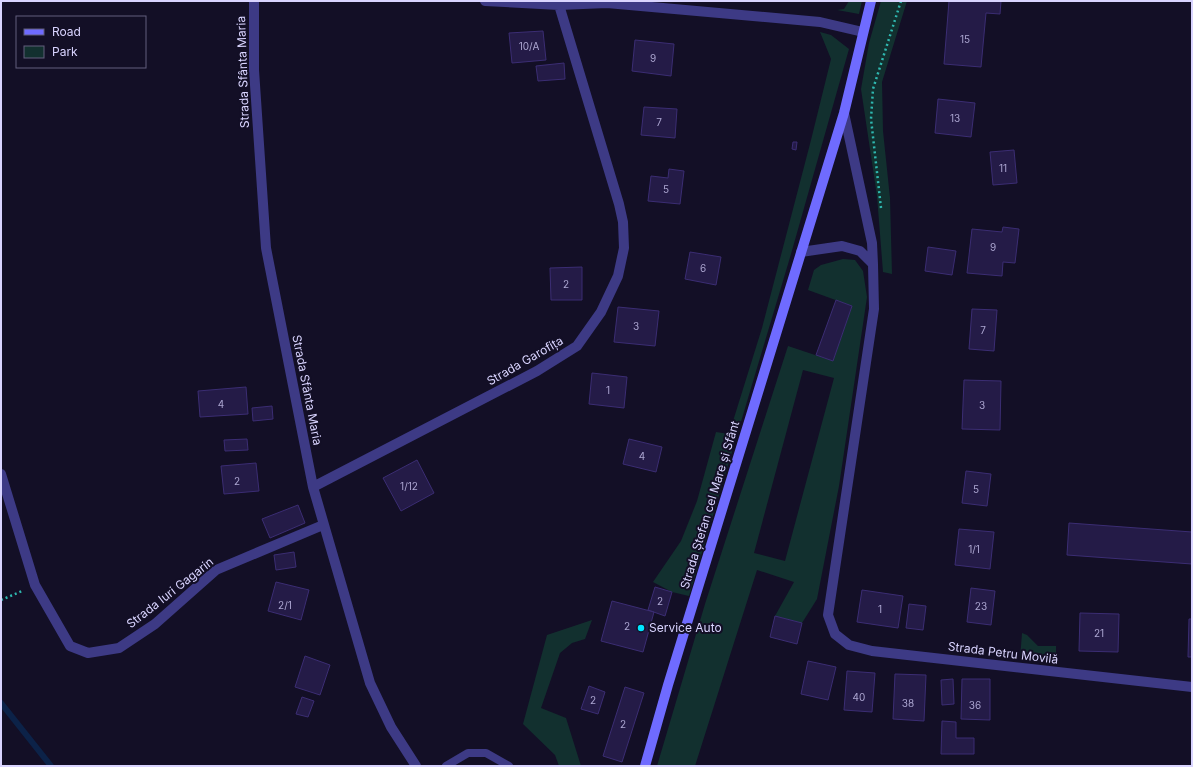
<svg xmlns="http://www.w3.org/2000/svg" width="1193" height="767" viewBox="0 0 1193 767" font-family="Inter,sans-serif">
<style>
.green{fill:#12302f;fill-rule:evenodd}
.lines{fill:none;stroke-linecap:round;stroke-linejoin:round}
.stream{stroke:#0c2248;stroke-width:6}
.building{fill:#241b47;stroke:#3b2d73}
.path{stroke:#2fb8b0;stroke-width:2.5;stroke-dasharray:2 3;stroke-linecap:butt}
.service{stroke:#3d3a85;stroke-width:8}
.minor{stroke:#3d3a85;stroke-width:10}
.secondary{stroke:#6f6bff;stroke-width:10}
.poi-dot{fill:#00e5ff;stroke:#130f26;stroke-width:1.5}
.labels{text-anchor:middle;stroke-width:4;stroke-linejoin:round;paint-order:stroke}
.number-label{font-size:10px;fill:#aca6d1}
.street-label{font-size:12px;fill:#d9d4ff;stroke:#130f26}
.poi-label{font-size:12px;fill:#d9d4ff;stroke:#130f26;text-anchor:start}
</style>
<rect width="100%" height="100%" fill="#130f26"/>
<path class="green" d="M849 1H862L859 14 837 10 844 9Z
M881 1H907L882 82 883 131 890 198 892 274 883 272 877 196 861 89 869 43Z
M820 32 831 35 849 49 791 254 689 596 672 592 653 582 681 541 697 501 716 432 729 434 762 328 811 140 831 59Z
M843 259 855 260 863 271 867 297 839 486 817 599 802 623 775 616 794 582 757 570 695 766H657L705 604 788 346 833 361 852 306 808 290 814 270 821 265ZM803 370 834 378 785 561 754 553Z
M592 620 585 639 572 643 560 653 541 708 566 718 581 766H559L555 755 523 724 547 635Z
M1022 633 1027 635 1038 646H1056V662L1020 659Z"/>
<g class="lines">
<path class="stream" d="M1 703 51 766"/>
</g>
<path class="building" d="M949 1H1001L1000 14 986 13 981 67 944 64Z
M543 31 546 60 512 63 509 33Z
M635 40 674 44 671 76 632 71Z
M564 63 565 79 538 81 536 66Z
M938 99 975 103 971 137 935 133Z
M644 107 677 109 675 138 641 135Z
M793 142H797L796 150 792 149Z
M1014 150 1017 183 993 185 990 152Z
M669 169 684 171 680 204 648 201 651 176 668 178Z
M1003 227 1019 229 1015 263 1003 262 1002 276 967 273 972 229 1002 232Z
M928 247 956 251 952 275 925 271Z
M690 252 721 257 716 285 685 279Z
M582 267V300H551L550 268Z
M836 300 852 306 833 361 816 355Z
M618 307 659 311 655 346 614 342Z
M972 309 997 310 994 351 969 349Z
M592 373 627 377 624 408 589 404Z
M964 380 1001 381 1000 430 962 429Z
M246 387 248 414 200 417 198 391Z
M272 406 273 419 253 421 252 408Z
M247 439 248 450 225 451 224 440Z
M629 439 662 447 656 472 623 464Z
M417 460 434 493 401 511 383 478Z
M256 463 259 491 224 494 221 466Z
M966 471 991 474 987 506 962 503Z
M298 505 305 523 270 538 262 519Z
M1069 523 1192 532V564L1067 555Z
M959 529 994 532 990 569 955 565Z
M294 552 296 567 276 570 274 555Z
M276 582 309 590 301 620 268 611Z
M655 587 672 592 665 616 648 610Z
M971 588 995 591 991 625 967 622Z
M862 590 903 596 898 628 857 622Z
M612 601 654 612 643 652 601 641Z
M909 604 926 606 923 630 906 628Z
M1080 613 1119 614 1118 652 1079 651Z
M775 616 802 623 797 644 770 637Z
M1189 619H1192V657H1188Z
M305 656 330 665 320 695 295 687Z
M808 661 836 667 828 700 801 694Z
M847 671 875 673 872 712 844 710Z
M895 674 926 675 924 721 893 719Z
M953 679 954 704 942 705 941 680Z
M962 679H990V720L961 719Z
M589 686 605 692 598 714 581 709Z
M625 687 644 693 622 762 603 756Z
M302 697 314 701 308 717 296 714Z
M942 721 956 722V738H974V754H941Z"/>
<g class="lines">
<path class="path" d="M881 208 871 119 873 89 901 1
M1 600 22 591"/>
<path class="service" d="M446 766 468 753H486L509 766"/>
<path class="minor" d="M254 1V70L266 248 313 487 370 683 391 727 416 766
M485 1 559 5 607 3 820 22 863 32
M844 113 872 243 873 264 874 309 828 615 835 634 849 645 872 651 1192 687
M801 252 842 246 860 251 873 264
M1 474 35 585 70 646 88 653 119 648 155 624 216 570 323 525
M313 487 537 371 577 346 601 312 618 276 624 248 623 222 619 204 559 5"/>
<path class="secondary" d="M645 766 668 685 844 113 871 1"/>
</g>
<circle class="poi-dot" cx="641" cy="628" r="4"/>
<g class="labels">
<g class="number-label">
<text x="965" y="43">15</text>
<text x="529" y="50">10/A</text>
<text x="653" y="62">9</text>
<text x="955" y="122">13</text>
<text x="659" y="126">7</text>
<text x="1003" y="172">11</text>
<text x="666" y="193">5</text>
<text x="993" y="251">9</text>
<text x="703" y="272">6</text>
<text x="566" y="288">2</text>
<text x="636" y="330">3</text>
<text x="983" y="334">7</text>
<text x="608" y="394">1</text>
<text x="221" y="408">4</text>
<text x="982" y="409">3</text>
<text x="642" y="460">4</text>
<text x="237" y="485">2</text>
<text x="409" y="490">1/12</text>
<text x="976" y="493">5</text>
<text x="974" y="553">1/1</text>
<text x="660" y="605">2</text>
<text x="285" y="609">2/1</text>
<text x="981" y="610">23</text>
<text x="880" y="613">1</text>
<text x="627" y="630">2</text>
<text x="1099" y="637">21</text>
<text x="859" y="701">40</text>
<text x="593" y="704">2</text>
<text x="908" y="707">38</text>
<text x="975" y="709">36</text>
<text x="623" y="728">2</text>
</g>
<g class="street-label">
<text transform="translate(243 72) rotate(-92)" y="4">Strada Sfânta Maria</text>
<text transform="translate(525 361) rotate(-30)" y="4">Strada Garofița</text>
<text transform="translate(307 390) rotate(79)" y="4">Strada Sfânta Maria</text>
<text transform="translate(710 505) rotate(-73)" y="4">Strada Ștefan cel Mare și Sfânt</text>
<text transform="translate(170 593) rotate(-38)" y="4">Strada Iuri Gagarin</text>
<text transform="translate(1003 653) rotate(7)" y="4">Strada Petru Movilă</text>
</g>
<g class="poi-label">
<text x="649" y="632">Service Auto</text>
</g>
</g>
<rect width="1193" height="767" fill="none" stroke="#d9d4ff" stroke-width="4"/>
<rect x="16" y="16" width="130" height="52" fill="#130f26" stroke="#625e7d"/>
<rect x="24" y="29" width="20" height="6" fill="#6f6bff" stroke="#625e7d"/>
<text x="52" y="36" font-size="12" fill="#d9d4ff">Road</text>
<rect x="24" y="46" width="20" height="12" fill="#12302f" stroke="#625e7d"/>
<text x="52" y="56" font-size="12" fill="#d9d4ff">Park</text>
</svg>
